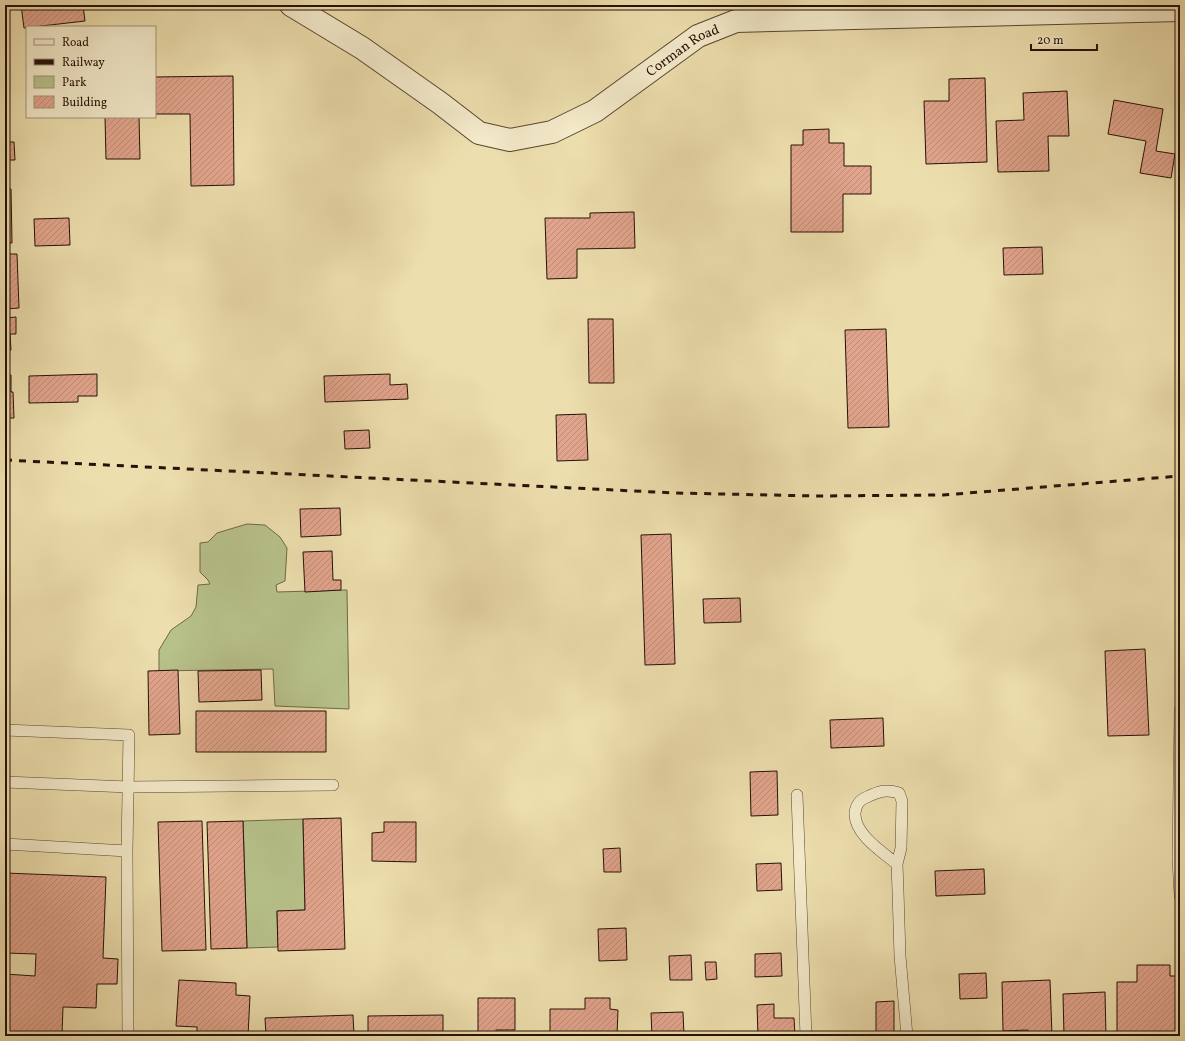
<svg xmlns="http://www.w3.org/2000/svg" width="1185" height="1041" viewBox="0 0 1185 1041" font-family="Vollkorn,serif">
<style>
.park{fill:#b7c18a;stroke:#6f6848}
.building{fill:url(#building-hatch);stroke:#271006}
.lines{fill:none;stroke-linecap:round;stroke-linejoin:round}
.lane-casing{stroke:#584430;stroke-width:12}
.street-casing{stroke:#584430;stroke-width:24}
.lane{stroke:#f3eaca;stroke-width:11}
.street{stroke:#f3eaca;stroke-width:22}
.rail{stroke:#271006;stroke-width:3;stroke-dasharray:7 7;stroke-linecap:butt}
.labels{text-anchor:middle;stroke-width:3.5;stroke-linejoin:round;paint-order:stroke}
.street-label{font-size:14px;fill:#271006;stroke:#f3eaca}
</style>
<defs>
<pattern id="building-hatch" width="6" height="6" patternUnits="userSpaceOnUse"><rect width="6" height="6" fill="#e1a48c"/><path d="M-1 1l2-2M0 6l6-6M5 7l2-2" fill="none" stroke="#c18c77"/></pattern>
</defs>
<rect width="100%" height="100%" fill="#eddead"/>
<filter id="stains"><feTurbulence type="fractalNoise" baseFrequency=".005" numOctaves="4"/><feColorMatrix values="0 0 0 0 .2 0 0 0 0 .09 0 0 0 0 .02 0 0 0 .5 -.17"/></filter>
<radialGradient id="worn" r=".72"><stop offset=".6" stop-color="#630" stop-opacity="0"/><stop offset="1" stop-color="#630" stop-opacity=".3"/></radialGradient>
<path class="park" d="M247 524 265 525 280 537 287 548 285 581 276 585 277 592 347 590 349 709 275 706 273 669 159 671V650L171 630 191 616 196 607 198 585 210 584 208 580 200 572V543L208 542 217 533Z
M303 819 305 910 277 911 278 947 247 948 243 821Z"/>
<path class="building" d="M21 5H83L85 21 24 28Z
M233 76 234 185 191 186 190 114H155V77Z
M985 78 987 162 926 164 924 101H949V79Z
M1067 91 1069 136H1048L1049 171 998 172 996 121 1024 120 1023 93Z
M1114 100 1163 109 1156 151 1175 154 1171 178 1140 173 1146 141 1108 134Z
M5 110H6L7 142H14L15 160H8L9 173H5Z
M105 117H139L140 159H106Z
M829 129V143H844V166H871V194H843V232H791V145H803V130Z
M5 189H11L12 243H5Z
M634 212 635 248 577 249V278L547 279 545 218H590V213Z
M69 218 70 245 35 246 34 219Z
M1042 247 1043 274 1004 275 1003 248Z
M5 254H17L19 308 5 309Z
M16 317V334H10L11 350H5V318Z
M588 319H613L614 383H589Z
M886 329 889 427 848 428 845 330Z
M97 374V396H78V402L29 403V376Z
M390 374V385L407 384 408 399 325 402 324 376Z
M5 375H11V392H13L14 418H5Z
M586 414 588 460 557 461 556 415Z
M369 430 370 448 345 449 344 431Z
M340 508 341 535 301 537 300 509Z
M671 534 675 664 645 665 641 535Z
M332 551 333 580H341V590L305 592 303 552Z
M740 598 741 622 704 623 703 599Z
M1145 649 1149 735 1108 736 1105 651Z
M178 670 180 734 149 735 148 671Z
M261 670 262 700 199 702 198 671Z
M196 711H326V752H196Z
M883 718 884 746 831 748 830 720Z
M777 771 778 815 751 816 750 772Z
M341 818 345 949 278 951 277 911 305 910 303 819Z
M202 821 206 950 162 951 158 822Z
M243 821 247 948 211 949 207 822Z
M384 822H416V862L372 861V833L384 832Z
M620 848 621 872H604L603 849Z
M781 863 782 890 757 891 756 864Z
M984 869 985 894 936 896 935 871Z
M5 873 106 877 103 958 118 959 117 984H97L96 1008 63 1007 62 1035 5 1033V974L35 976 36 954 5 953Z
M626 928 627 960 599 961 598 929Z
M781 953 782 976 755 977V954Z
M691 955 692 980H670L669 956Z
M705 962H716L717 979 706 980Z
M1137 965H1170V976H1179V1036H1117V982H1137Z
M986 973 987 998 960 999 959 974Z
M179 980 236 983V995L250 996 248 1036H197V1027L176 1026Z
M1050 980 1052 1036H1028V1030L1003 1031 1002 982Z
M1105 992 1106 1036H1064L1063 994Z
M478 998H515V1030H496V1036H478Z
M585 998H610V1009L618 1010 617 1036H550V1009H585Z
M894 1001V1036H876V1002Z
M774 1004V1018H794L795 1036H758L757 1005Z
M683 1012 684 1036H652L651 1013Z
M353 1015 354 1036H266L265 1018Z
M443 1015V1036H368V1016Z"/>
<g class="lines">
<g class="lane-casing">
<path id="lane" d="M1180 710 1178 859 1180 896
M5 730 129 735 127 851 128 1036
M5 782 129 787 333 785
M797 795 806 1036
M5 844 127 851
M897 864C882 852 854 834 855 813 856 805 859 800 867 797 879 791 887 789 899 793L902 801 901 848 897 864 898 891 900 956 907 1036"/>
</g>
<g class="street-casing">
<g id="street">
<path id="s1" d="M291 5 362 48 440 103 479 133 510 140 552 132 595 111 698 36 736 21 1180 10"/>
</g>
</g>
<use href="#lane" class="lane"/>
<use href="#street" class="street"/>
<path class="rail" d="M5 460 675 493 817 496 943 495 1180 476"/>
</g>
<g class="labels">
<g class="street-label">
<text dy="5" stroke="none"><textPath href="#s1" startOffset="457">Corman Road</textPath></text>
</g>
</g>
<rect width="1185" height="1041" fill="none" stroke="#eddead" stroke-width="20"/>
<rect x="6" y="6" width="1173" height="1029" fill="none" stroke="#271006" stroke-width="2"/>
<rect x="10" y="10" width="1165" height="1021" fill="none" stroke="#271006"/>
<rect x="26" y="26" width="130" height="92" fill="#f3eaca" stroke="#a1937c"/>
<rect x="34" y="39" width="20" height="6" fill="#f3eaca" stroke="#a1937c"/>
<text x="62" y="46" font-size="12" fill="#271006">Road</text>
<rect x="34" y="59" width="20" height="6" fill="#271006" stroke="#a1937c"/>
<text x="62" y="66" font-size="12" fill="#271006">Railway</text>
<rect x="34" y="76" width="20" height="12" fill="#b7c18a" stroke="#a1937c"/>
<text x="62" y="86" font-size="12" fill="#271006">Park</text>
<rect x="34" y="96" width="20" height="12" fill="url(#building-hatch)" stroke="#a1937c"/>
<text x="62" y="106" font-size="12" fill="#271006">Building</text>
<path d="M1031 44v6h66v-6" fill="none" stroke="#271006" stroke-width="2"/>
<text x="1037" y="44" font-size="12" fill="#271006" stroke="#f3eaca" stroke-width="3" paint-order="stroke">20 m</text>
<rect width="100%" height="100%" filter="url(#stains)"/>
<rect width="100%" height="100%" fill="url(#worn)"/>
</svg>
